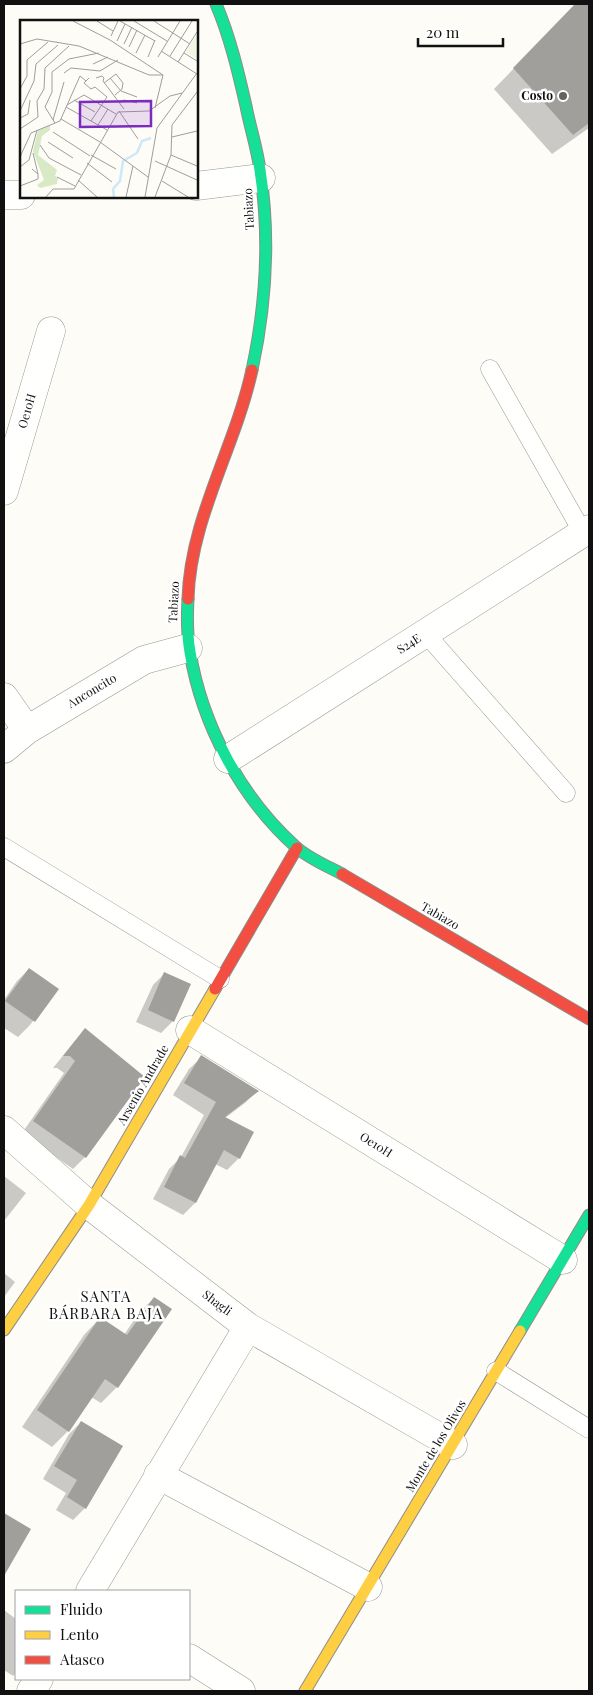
<svg xmlns="http://www.w3.org/2000/svg" width="593" height="1695" viewBox="0 0 593 1695" font-family="'Playfair Display',serif">
<style>
.shadow{fill:#0003}
.building{fill:#a19f9c}
.lines{fill:none;stroke-linecap:round;stroke-linejoin:round}
.lane-casing{stroke:#979795;stroke-width:19}
.street-casing{stroke:#979795;stroke-width:29}
.fast-casing{stroke:#8e8d8b;stroke-width:13}
.slow-casing{stroke:#8e8d8b;stroke-width:13}
.jam-casing{stroke:#8e8d8b;stroke-width:13}
.lane{stroke:#fffffe;stroke-width:18}
.street{stroke:#fffffe;stroke-width:28}
.fast{stroke:#16e098;stroke-width:11}
.slow{stroke:#ffcf43;stroke-width:11}
.jam{stroke:#f24e42;stroke-width:11}
.poi-dot{fill:#646362;stroke:#fff;stroke-width:2}
.labels{text-anchor:middle;stroke-width:5;stroke-linejoin:round;paint-order:stroke}
.poi-label{font-size:12px;font-weight:bold;fill:#111;stroke:#fff;text-anchor:end}
.street-label{font-size:12px;fill:#111;stroke:#fff}
.quarter-label{font-size:15px;letter-spacing:1px;fill:#111;stroke:#fff}
.inset-river{fill:none;stroke:#cde8f7;stroke-width:2.5}
.inset-road{fill:none;stroke:#9f9e9b;stroke-width:1}
.view{fill:#7b2cbf;fill-opacity:0.15;stroke:#7b2cbf;stroke-width:2.5}
.inset-edge{fill:none;stroke:#111;stroke-width:2.5}
</style>
<rect width="100%" height="100%" fill="#fdfcf7"/>
<path class="shadow" d="M576 4H589V128L552 154 494 89Z
M29 969 57 990 30 1025 18 1037 4 1028V1000L17 981Z
M165 973 173 1021 161 1033 136 1022 153 985Z
M86 1030 144 1078 85 1157 73 1169 22 1133 64 1073 57 1068H53L74 1042Z
M202 1057 257 1091 245 1103 225 1118 239 1158 227 1170 215 1164 195 1203 183 1215 153 1199 169 1169 181 1157 204 1115 173 1095 189 1069Z
M4 1176 26 1193 4 1221Z
M4 1273 15 1282 4 1297Z
M154 1298 117 1387 101 1403 91 1397 68 1431 52 1447 22 1427 84 1335 100 1318 124 1335 138 1314Z
M81 1422 85 1508 73 1520 56 1510 66 1493 43 1479 69 1434Z
M4 1610 16 1619V1673L13 1676 4 1670Z"/>
<path class="building" d="M575 4H589V123L573 135 513 68Z
M29 968 59 989 35 1022 5 1001Z
M164 972 191 984 174 1022 148 1010Z
M85 1028 145 1077 86 1158 33 1121 75 1061 70 1056H63Z
M201 1055 259 1091 225 1117 254 1132 240 1159 224 1150 196 1203 164 1187 180 1155 185 1158 216 1102 184 1083Z
M154 1297 172 1309 118 1388 105 1379 69 1432 37 1410 100 1317 127 1335Z
M81 1421 123 1446 86 1509 67 1497 77 1480 54 1466Z
M4 1513 31 1529 4 1576Z"/>
<g class="lines">
<g class="lane-casing">
<path id="lane" d="M490 369 583 533
M426 634 566 793
M4 847 220 979
M496 1371 589 1429"/>
</g>
<g class="street-casing">
<path id="street" d="M196 186 261 178
M4 195H21
M4 491 51 331
M4 697 27 730
M4 749 27 730 144 660 188 648
M228 759 589 529
M190 1030 563 1260
M4 1130 89 1205 248 1327 453 1445
M158 1475 368 1587
M90 1591 248 1327
M189 1658 241 1691
M31 1691 39 1679"/>
</g>
<g class="fast-casing">
<path id="fast" d="M216 4C230 37 238 71 246 106 250 127 257 148 260 170 270 235 266 305 252 370
M188 599C187 617 187 635 190 652 202 725 241 798 296 847 308 858 327 866 342 874
M520 1331 589 1215"/>
</g>
<g class="slow-casing">
<path id="slow" d="M4 1330 89 1205 215 989
M305 1691 520 1331"/>
</g>
<g class="jam-casing">
<path id="jam" d="M188 599C190 519 235 448 252 370
M342 874 589 1019
M215 989 297 848"/>
</g>
<use href="#lane" class="lane"/>
<use href="#street" class="street"/>
<use href="#fast" class="fast"/>
<use href="#slow" class="slow"/>
<use href="#jam" class="jam"/>
</g>
<circle class="poi-dot" cx="563" cy="96" r="5"/>
<g class="labels">
<g class="poi-label">
<text x="553" y="100">Costo</text>
</g>
<g class="street-label">
<text transform="translate(249 209) rotate(-93)" y="4">Tabiazo</text>
<text transform="translate(27 411) rotate(-74)" y="4">Oe10H</text>
<text transform="translate(174 602) rotate(-87)" y="4">Tabiazo</text>
<text transform="translate(409 644) rotate(-33)" y="4">S24E</text>
<text transform="translate(92 691) rotate(-31)" y="4">Anconcito</text>
<text transform="translate(440 916) rotate(30)" y="4">Tabiazo</text>
<text transform="translate(143 1085) rotate(-60)" y="4">Arsenio Andrade</text>
<text transform="translate(376 1145) rotate(32)" y="4">Oe10H</text>
<text transform="translate(217 1303) rotate(37)" y="4">Shagli</text>
<text transform="translate(436 1446) rotate(-59)" y="4">Monte de los Olivos</text>
</g>
<g class="quarter-label">
<text x="106" y="1302">SANTA<tspan x="106" dy="17">BÁRBARA BAJA</tspan></text>
</g>
</g>
<g transform="translate(20 20)">
<rect width="178" height="178" fill="#fdfcf7"/>
<path d="M30 105V110L22 116 18 135 37 150 35 156 38 158 37 164 20 168 17 165 24 160 13 131 18 110Z" fill="#d8eac5"/>
<path d="M177 14V39L166 32Z" fill="#f0f6e1"/>
<path class="inset-river" d="M94 177 93 169 100 161 103 141 117 133 122 121 131 118"/>
<path class="inset-road" d="M53 1 90 20 143 55M77 1 93 11M100 1 135 21M114 1 147 21M134 1 170 24M91 16 98 1M97 21 105 4M0 24 17 19 59 26 129 55H143M104 24 112 7M109 27 117 10M141 31 177 54M116 33 125 15M164 33 177 41M150 36 172 1M128 37 135 20M138 37 160 1M158 42 177 12M73 44 88 37M44 53 51 48 80 51 98 40M69 58 64 63 71 69 75 67 87 77 71 101M76 58 82 56 84 58 83 61 104 89M90 58 101 71 117 77M84 63 96 54 103 63 102 69 95 75M0 69 7 56V40L28 22M54 80 75 92M100 82 104 80 117 83M47 85 64 75 96 94M46 87 87 110M135 88 143 55M0 91 14 61 16 44 38 25M99 91 118 119M0 98 8 94 10 80M41 99 80 122 128 157M33 100 44 62M35 103 25 87 32 72V52L49 39 79 33M78 105 88 89M0 109 18 97 17 81 24 69 25 48 49 26M33 112 70 136M152 117 177 111M28 122 53 138M20 125 29 138 61 155M13 133 18 154M71 135 96 149M151 135 177 146M0 137 11 113 40 101 60 56 66 61M135 141 177 160M67 143 92 162M0 147 9 140 17 110M37 157 55 166M58 160 77 177M142 161 168 177M0 166 18 159V154L12 149M26 177 33 169H54L98 92 129 91 150 76 162 73M106 177 113 146M125 177 137 108 177 53M135 177 151 135 152 105 177 72"/>
<path class="view" d="M131 81V106L60 107V82Z"/>
<rect width="178" height="178" class="inset-edge"/>
</g>
<rect width="593" height="1695" fill="none" stroke="#111111" stroke-width="10"/>
<rect x="15" y="1590" width="175" height="90" fill="#ffffff" stroke="#a0a0a0"/>
<rect x="25" y="1606" width="25" height="8" fill="#16e098" stroke="#a0a0a0"/>
<text x="60" y="1615" font-size="15" fill="#111111">Fluido</text>
<rect x="25" y="1631" width="25" height="8" fill="#ffcf43" stroke="#a0a0a0"/>
<text x="60" y="1640" font-size="15" fill="#111111">Lento</text>
<rect x="25" y="1656" width="25" height="8" fill="#f24e42" stroke="#a0a0a0"/>
<text x="60" y="1665" font-size="15" fill="#111111">Atasco</text>
<path d="M418 38v8h85v-8" fill="none" stroke="#111111" stroke-width="2.5"/>
<text x="426" y="38" font-size="15" fill="#111111" stroke="#ffffff" stroke-width="4" paint-order="stroke">20 m</text>
</svg>
